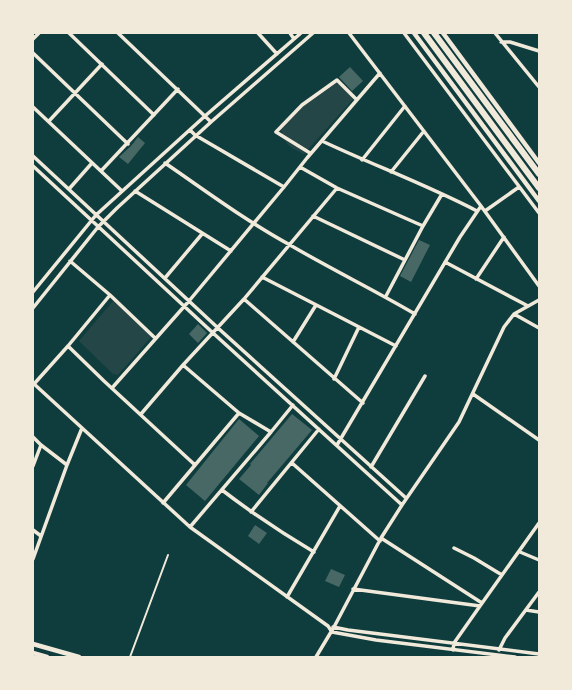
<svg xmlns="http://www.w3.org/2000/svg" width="572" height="690" viewBox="0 0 572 690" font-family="'Open Sans',sans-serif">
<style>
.green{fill:#244646}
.building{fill:#486865}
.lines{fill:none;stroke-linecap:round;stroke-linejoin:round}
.service{stroke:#f1e9da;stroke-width:2}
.minor{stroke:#f1e9da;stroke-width:3.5}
.tertiary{stroke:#f1e9da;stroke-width:4.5}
.trunk{stroke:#f1e9da;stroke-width:6}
</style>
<rect width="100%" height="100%" fill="#0f3d3e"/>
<path class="green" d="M337 80 354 98 304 154C287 146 284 144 280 124Z
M114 300 152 336 118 375 113 374 79 341Z"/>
<path class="building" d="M350 67 363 81 352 91 339 77Z
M138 137 145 143 128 164 119 157 131 146Z
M419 240 430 245 411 282 400 276Z
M198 324 207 333 198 343 189 334Z
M292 414 312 430 267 483H268L259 495 239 479 251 465 250 464Z
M239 419 259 436 205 501 186 485Z
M255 525 267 533 259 544 248 536Z
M331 569 345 575 339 587 325 581Z"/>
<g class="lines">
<path class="service" d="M130 657 168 555"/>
<path class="minor" d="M69 33 154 115
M118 33 211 122
M258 33 277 54
M290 33 294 39
M349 33 481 206 539 286
M404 33 539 213
M495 33 539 87
M33 39 39 33
M501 42H510L539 51
M33 53 128 144
M33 107 122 191
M49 121 102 64
M190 130 195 135 284 187
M322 141C373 165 427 185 477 211
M310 153 276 132 302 105 337 80 357 100
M33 156 218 328 406 498
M362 160 405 106
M165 163C206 191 246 221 290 245 331 269 374 290 415 314
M33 166 213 333 402 505
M300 167 337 188 423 226
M101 171 178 89
M391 172 424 131
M337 188 244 299 363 403
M69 189 92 163
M135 191 231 251
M485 211 519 187
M313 216 405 260
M70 261 110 295 155 338
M445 262 528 306
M262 277 396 346
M165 278 202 234
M476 279 504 237
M33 292 96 215 205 116 301 33
M386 296 423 226 442 194
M33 308 98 227 117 208 211 122 313 33
M514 314 539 328
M293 342 316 305
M68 346 104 381 195 465
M183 365 244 299
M334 379 359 327
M33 383 190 527 328 626 332 632 376 640 515 657
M34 384 68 346 110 295
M112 388 189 301 284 187 307 158 380 73
M473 394 539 440
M239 413 271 432
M141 414 183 365 239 413 163 503
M33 437 41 445 33 466
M41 445 67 465
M337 445 460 237 481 206
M292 463 380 541
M371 467 425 376
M222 490C252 513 282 533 314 552
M251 512 319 429
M190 527 271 432 293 405
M33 530 41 536
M381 538 482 603
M454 548 474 558 502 575
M520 552 539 560
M33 559 67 465 82 428
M353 589 480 606 539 523
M287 597 340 506
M526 610 539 612
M333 627 348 630 539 654
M453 650 454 643 480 606
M499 650 505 638 539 592
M316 657 334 627 381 538 402 505 459 422 504 327 514 314 539 300"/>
<path class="tertiary" d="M414 33 539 201
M443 33 539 163
M33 644 79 657
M33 653 47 657"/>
<path class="trunk" d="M424 33 539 188
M434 33 539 174"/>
</g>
<rect width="572" height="690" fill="none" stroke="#f1e9da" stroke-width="68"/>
</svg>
